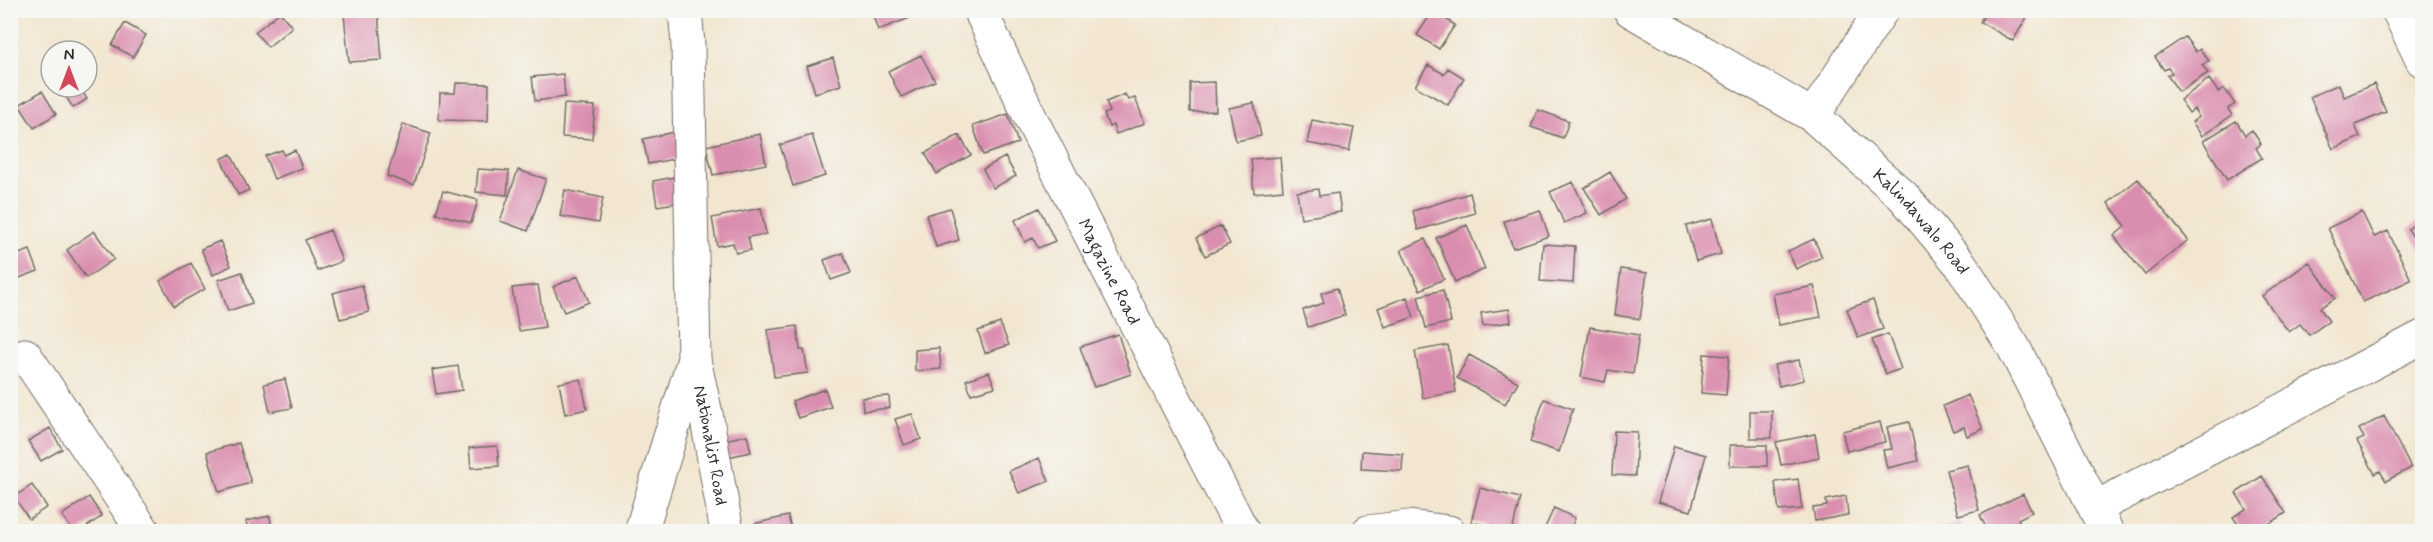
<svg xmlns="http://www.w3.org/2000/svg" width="2433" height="542" viewBox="0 0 2433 542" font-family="Mynerve,sans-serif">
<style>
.building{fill:#da8eaf}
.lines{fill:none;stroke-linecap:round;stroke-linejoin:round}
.minor-casing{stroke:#716c65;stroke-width:35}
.minor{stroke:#fff;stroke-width:33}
.labels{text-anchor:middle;stroke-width:4.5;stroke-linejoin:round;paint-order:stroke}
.street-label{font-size:18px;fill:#2b2b2b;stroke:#f6f6f2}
</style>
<rect width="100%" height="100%" fill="#f6f6f2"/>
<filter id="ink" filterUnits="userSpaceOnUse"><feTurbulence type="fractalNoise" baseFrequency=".0167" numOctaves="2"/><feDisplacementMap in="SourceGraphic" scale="12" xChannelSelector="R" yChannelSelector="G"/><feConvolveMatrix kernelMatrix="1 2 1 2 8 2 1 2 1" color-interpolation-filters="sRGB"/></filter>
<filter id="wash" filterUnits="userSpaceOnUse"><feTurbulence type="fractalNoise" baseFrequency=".008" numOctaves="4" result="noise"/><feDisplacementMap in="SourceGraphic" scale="24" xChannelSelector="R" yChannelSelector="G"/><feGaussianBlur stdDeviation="1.35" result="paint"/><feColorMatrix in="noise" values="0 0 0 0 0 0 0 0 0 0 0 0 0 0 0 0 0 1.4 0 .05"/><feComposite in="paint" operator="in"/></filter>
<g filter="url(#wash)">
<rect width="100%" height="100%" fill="#f2e6d0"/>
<g id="blocks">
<path class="building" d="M871 10H907L910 18 878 30Z
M1987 10H2031L2013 41 1980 22Z
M1433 11 1455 25 1439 49 1417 35Z
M280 12 292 27 268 47 255 32Z
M378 12 382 60 349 62 344 15Z
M125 23 146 35 133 57 112 45Z
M2185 37 2196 52 2200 49 2209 61 2202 65 2208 73 2179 92 2167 75 2172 73 2168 68 2164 70 2155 57Z
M921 55 935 81 901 97 888 71Z
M833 58 841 85 815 93 807 66Z
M1428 65 1444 74 1448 68 1464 78 1448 105 1415 86Z
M563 74 565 97 535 101 532 77Z
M2209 79 2218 92 2224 88 2235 104 2228 109 2232 115 2202 136 2192 122 2199 117 2194 109 2189 113 2180 100Z
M1215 82 1216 111 1190 112V83Z
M456 83 489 84 488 121 439 120 440 93H455Z
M2339 84 2344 97 2374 84 2386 112 2355 125 2360 137 2333 149 2310 97Z
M60 87H80L87 99 73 108Z
M42 91 56 114 34 128 19 105Z
M1125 94 1128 100 1135 98 1145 123 1116 134 1113 125 1109 127 1104 114 1110 112 1106 102Z
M1254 103 1261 136 1236 141 1229 108Z
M564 104 595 106 592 139 562 137Z
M1538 110 1569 121 1563 138 1531 127Z
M1008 114 1018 143 983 155 973 126Z
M1312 120 1354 128 1349 151 1307 143Z
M2236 121 2245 135 2252 130 2261 144 2256 148 2262 158 2227 180 2203 141Z
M403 124 431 133 414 185 387 176Z
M679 131 684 157 648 164 643 139Z
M760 134 766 164 713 175 706 146Z
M812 135 825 176 793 186 780 145Z
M959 135 971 155 937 174 925 153Z
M282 150 284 155 295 150 302 168 274 179 265 156Z
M231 154 249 190 238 195 221 159Z
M1005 157 1016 176 993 188 983 169Z
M1280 157 1283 190 1254 193 1251 159Z
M478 169 509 171 507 195 476 192Z
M518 170 546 179 528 231 500 221Z
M1610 172 1626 199 1601 215 1584 188Z
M685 175 689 201 657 206 653 181Z
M2138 179 2188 240 2145 275 2114 236 2126 226 2108 203Z
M1573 182 1587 213 1564 223 1550 192Z
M1318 189 1319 196 1338 193 1341 212 1301 218 1297 192Z
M565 190 603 198 598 223 560 216Z
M443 191 478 200 471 223 436 213Z
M1470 193 1475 213 1418 230 1413 211Z
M761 208 766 234 748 237 751 250 736 253 733 243 717 246 712 218Z
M950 208 959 240 936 247 926 215Z
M1039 208 1055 241 1038 248 1033 238 1025 242 1015 220Z
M1540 210 1549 236 1513 248 1504 221Z
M2362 212 2374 237 2388 231 2411 280 2363 302 2328 228Z
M1712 219 1721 254 1696 261 1686 226Z
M2422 219V251L2408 229Z
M1467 225 1485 269 1455 282 1436 238Z
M1221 226 1230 244 1205 256 1196 238Z
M330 230 342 261 317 271 305 240Z
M94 231 114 259 86 278 67 250Z
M1425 239 1444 279 1420 290 1401 250Z
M1814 239 1822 257 1796 269 1788 251Z
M220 241 231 266 213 275 201 249Z
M1543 244 1575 246 1573 283 1540 281Z
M30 250 38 271 14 280 10 271V257Z
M843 253 851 273 831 280 824 260Z
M2309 262 2335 298 2320 308 2329 321 2309 335 2300 324 2289 332 2262 296Z
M191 263 205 289 174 306 160 281Z
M1621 269 1647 273 1640 319 1615 315Z
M242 272 252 303 228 311 218 280Z
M578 276 589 302 564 312 553 287Z
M362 285 369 312 340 319 333 293Z
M538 285 545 327 519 331 512 288Z
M1814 286 1821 317 1779 325 1773 294Z
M1337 288 1345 315 1308 327 1303 310 1324 303 1321 293Z
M1443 290 1451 322 1426 328 1418 296Z
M1407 297 1414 317 1385 327 1378 308Z
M1873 300 1883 329 1858 338 1847 309Z
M1509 309 1511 322 1483 326 1481 313Z
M1000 323 1009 345 985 353 978 331Z
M797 326 800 350H804L808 373 774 377 768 330Z
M1590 327 1639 335 1633 374 1608 370 1605 382 1581 377Z
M1118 334 1131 374 1094 387 1080 347Z
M1888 334 1901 369 1886 374 1872 340Z
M1448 345 1456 392 1423 398 1415 351Z
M939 348 941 369 915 371V350Z
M1704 354 1729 356 1726 395 1701 393Z
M1469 355 1518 382 1505 404 1457 378Z
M1799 360 1804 380 1779 386 1774 365Z
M458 366 462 390 436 394 432 370Z
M989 372 995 387 971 394 966 380Z
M285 379 292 408 270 412 264 384Z
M581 379 587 409 565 414 559 383Z
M825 389 831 407 798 418 792 401Z
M1968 395 1983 429 1967 436 1964 427 1953 431 1943 406Z
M889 396 890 408 863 411 862 398Z
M1544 399 1573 409 1559 452 1530 442Z
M1750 411H1772V438H1750Z
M912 414 921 439 904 445 895 419Z
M2384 416 2411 468 2386 481 2380 471 2375 474 2357 441 2364 438 2359 429Z
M1880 422 1885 442 1847 451 1842 431Z
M1909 422 1918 461 1887 468 1883 450 1892 449 1887 427Z
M50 428 62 449 41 461 28 441Z
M1614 431 1637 432 1635 476 1612 475Z
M1815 434 1819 457 1781 465 1776 442Z
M747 435 751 452 723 458 720 441Z
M239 443 251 483 219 492 207 452Z
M1730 445H1767V466H1730Z
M497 446 499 466 471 468 469 448Z
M1674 446 1706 455 1691 511 1658 502Z
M1362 451 1403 454 1402 471 1361 469Z
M1039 458 1049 481 1019 493 1009 471Z
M1968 465 1979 510 1958 515 1946 470Z
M2262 476 2286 513 2257 532H2243L2233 517 2246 509 2236 493Z
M1798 479 1802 509 1779 511 1775 482Z
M32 485 47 507 29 519 14 497Z
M1480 488 1520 498 1512 532 1471 522Z
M2023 494 2032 512 2018 519 2024 532H1988L1980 515Z
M1846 496 1848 515 1815 521 1813 508 1827 506 1826 500Z
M89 497 102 516 79 532H73L62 515Z
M1554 508 1575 518 1569 532H1543Z
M270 516 272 532H248L246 521Z
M788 516 792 532H755L753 524Z
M1961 522 1963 532H1928V531Z"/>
</g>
</g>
<g filter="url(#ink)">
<use href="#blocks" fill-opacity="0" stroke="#716c65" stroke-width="1.5"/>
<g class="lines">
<g class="minor-casing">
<g id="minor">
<path id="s1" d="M980 10 1031 119 1243 532"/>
<path id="s2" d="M1630 10 1813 116 1903 196 1961 265 2014 348 2107 532"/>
<path d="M2398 10 2422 60"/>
<path d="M1813 116 1882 10"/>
<path d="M25 355 144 532"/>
<path id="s3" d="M694 360 706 414 727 532"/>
<path d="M2095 508 2422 337"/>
<path d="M641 532 694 359 688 45 685 10"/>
<path d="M1368 532 1409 527 1449 532"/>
</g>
</g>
<use href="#minor" class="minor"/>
</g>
</g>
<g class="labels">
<g class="street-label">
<text dy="6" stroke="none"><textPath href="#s2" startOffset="363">Kalindawalo Road</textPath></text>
<text dy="6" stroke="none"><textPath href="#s1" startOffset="292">Magazine Road</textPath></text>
<text dy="6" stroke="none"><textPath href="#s3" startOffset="87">Nationalist Road</textPath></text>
</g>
</g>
<rect width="2433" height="542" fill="none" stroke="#f6f6f2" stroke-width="36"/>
<g transform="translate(69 69)"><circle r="28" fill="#f6f6f2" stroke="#a5a5a2" stroke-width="1.5"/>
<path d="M0-4.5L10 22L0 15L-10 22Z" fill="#d1495b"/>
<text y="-9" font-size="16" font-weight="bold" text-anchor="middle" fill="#2b2b2b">N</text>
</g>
</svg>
